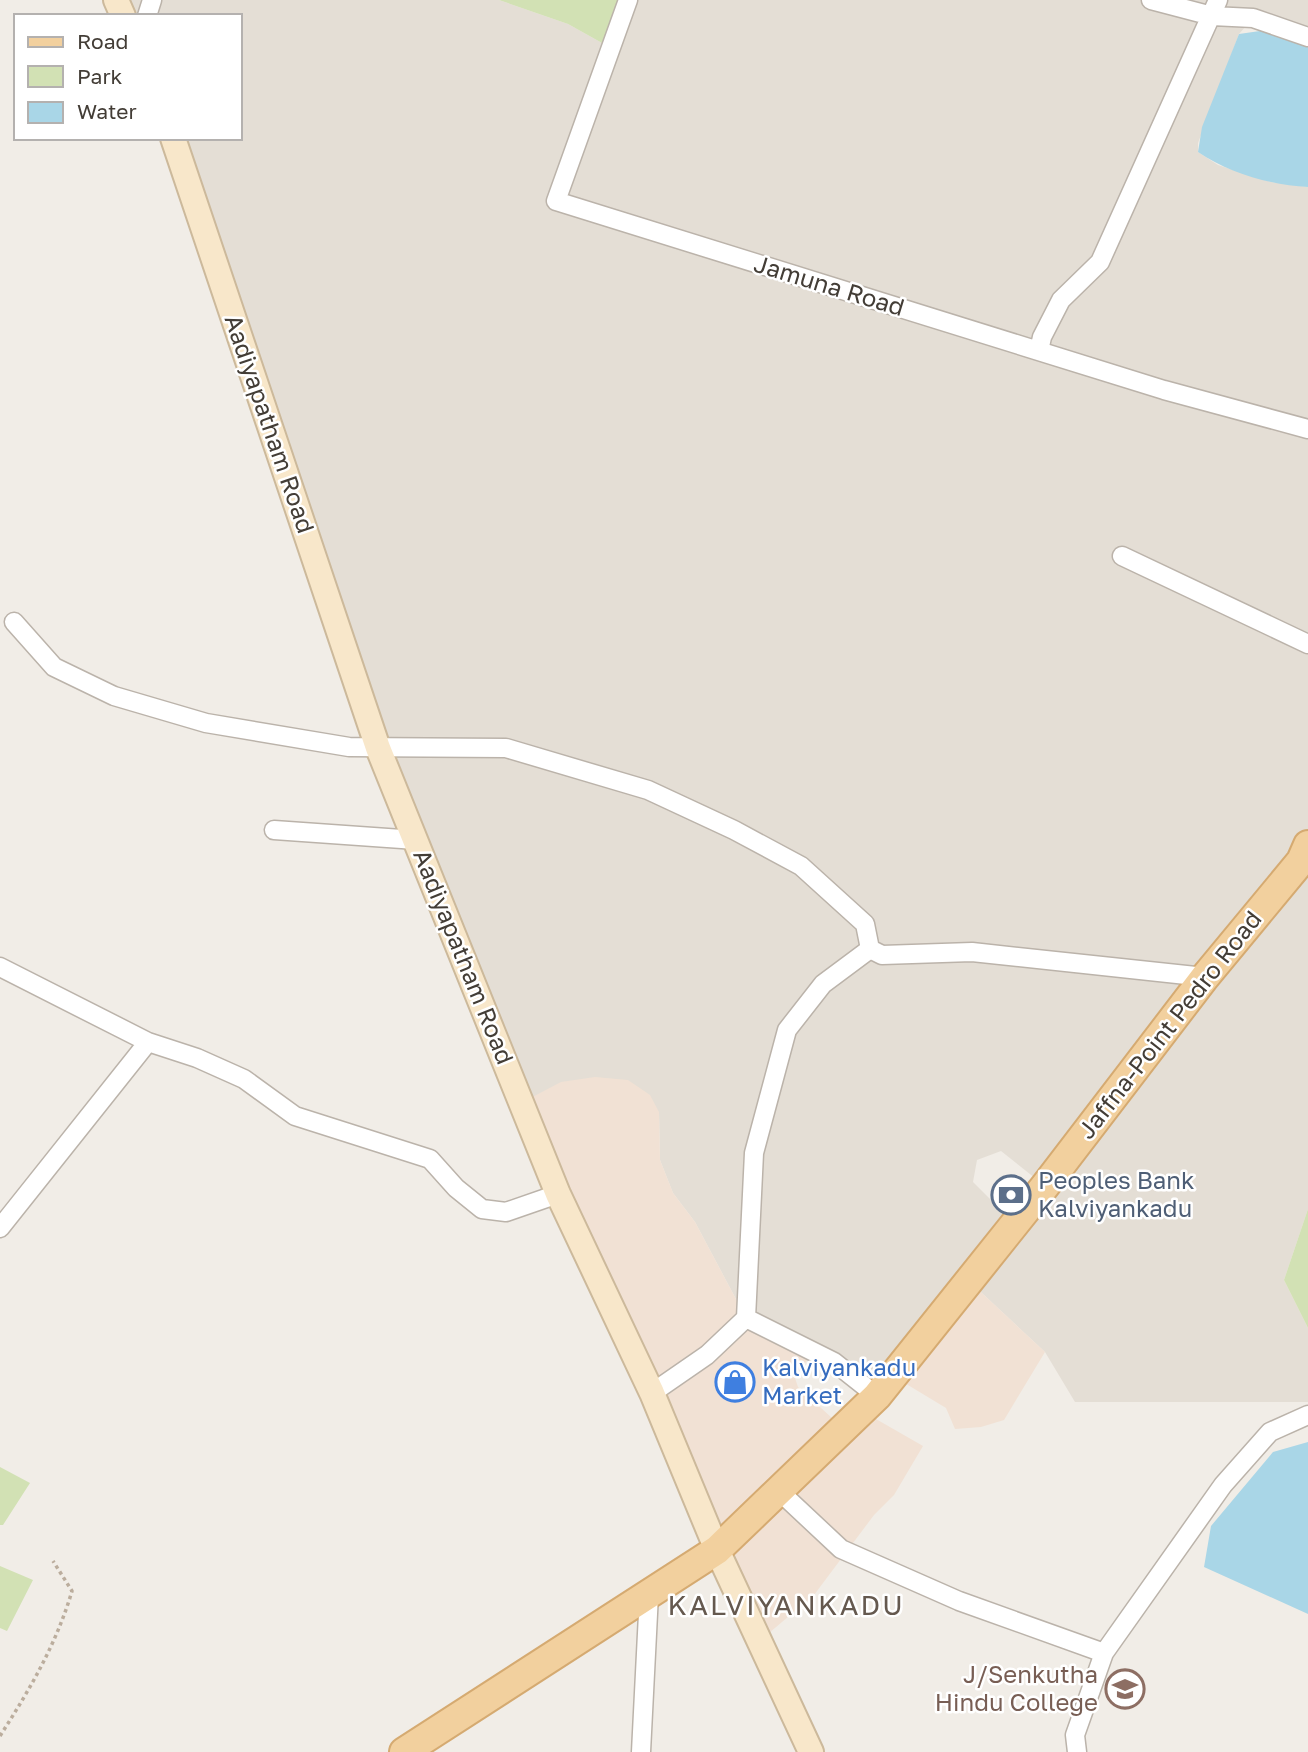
<svg xmlns="http://www.w3.org/2000/svg" width="1308" height="1752" viewBox="0 0 1308 1752" font-family="'Golos Text',sans-serif">
<style>
.residential{fill:#e4ded5;fill-rule:evenodd}
.commercial{fill:#f1e1d4}
.green{fill:#d2e1b4}
.water{fill:#a9d6e7}
.lines{fill:none;stroke-linecap:round;stroke-linejoin:round}
.street-casing{stroke:#bbb3aa;stroke-width:21}
.secondary-casing{stroke:#ccb99b;stroke-width:28}
.primary-casing{stroke:#d5aa71;stroke-width:32}
.path{stroke:#bbad9d;stroke-width:3.5;stroke-dasharray:3.5 3.5;stroke-linecap:butt}
.street{stroke:#fff;stroke-width:18}
.secondary{stroke:#f8e7ca;stroke-width:24}
.primary{stroke:#f2d09e;stroke-width:28}
.labels{text-anchor:middle;stroke-width:5;stroke-linejoin:round;paint-order:stroke}
.street-label{font-size:24px;fill:#433d36;stroke:#fff}
.service-label{font-size:24px;fill:#4e5e75;stroke:#fff;text-anchor:start}
.shop-label{font-size:24px;fill:#366cbe;stroke:#fff;text-anchor:start}
.education-label{font-size:24px;fill:#785e54;stroke:#fff;text-anchor:end}
.quarter-label{font-size:28px;letter-spacing:2px;fill:#65594f;stroke:#fff}
</style>
<rect width="100%" height="100%" fill="#f1ede7"/>
<path class="residential" d="M116 0H499L568 24 611 48 628 0H1308V37L1253 18 1239 34 1198 143V152L1218 165 1271 182 1308 187V1209L1284 1280 1308 1328V1402H1075L1045 1352 969 1281 877 1396 746 1318 695 1222 673 1193 660 1160 659 1112 521 1103 416 840 173 138H240V16H123ZM1001 1151 1045 1186 1018 1219 995 1204 973 1182 977 1160Z"/>
<path class="commercial" d="M595 1077 628 1080 650 1095 659 1112 660 1160 673 1193 695 1222 746 1318 815 1352 794 1375 798 1387 843 1428 862 1411 923 1446 894 1495 874 1515 814 1595 769 1633 758 1639 521 1103 561 1082Z
M969 1281 1045 1352 1004 1420 981 1427 955 1429 946 1408 893 1376Z"/>
<path class="green" d="M499 0H628L611 48 568 24Z
M1308 1209V1328L1284 1280Z
M0 1467 30 1483 3 1525H0Z
M0 1566 33 1580 7 1631 0 1628Z"/>
<path class="water" d="M1267 30 1308 45V187C1270 185 1229 173 1198 152L1202 127 1239 34Z
M1308 1442V1614L1204 1567 1211 1526 1273 1452Z"/>
<g class="lines">
<g class="street-casing">
<path id="street" d="M628 0 556 201 1164 390 1308 429
M1151 0 1212 16 1253 18 1308 37
M147 16 152 0
M1039 351 1042 337 1061 300 1100 262 1218 0
M1122 556 1308 644
M14 622 54 667 114 696 206 723 349 747 506 748 648 790 734 830 801 866 865 924 870 949 882 955 972 952 1205 977
M274 830 416 840
M0 967 148 1042 197 1058 244 1079 295 1116 430 1159 456 1188 482 1209 506 1212 558 1194
M0 1228 148 1042
M746 1318 834 1362 877 1396
M652 1393 707 1355 746 1318 754 1153 787 1030 823 984 870 949
M778 1490 841 1549 959 1601 1104 1653
M641 1752 649 1594
M1077 1752 1075 1735 1104 1653 1223 1485 1270 1432 1308 1415"/>
</g>
<g class="secondary-casing">
<path id="secondary" d="M116 0 123 16
M173 138 378 748 558 1194 652 1393 717 1550 811 1752"/>
</g>
<g class="primary-casing">
<path id="primary" d="M404 1752 717 1550 877 1396 1045 1186 1205 977 1301 861 1308 845"/>
</g>
<path class="path" d="M0 1736C30 1689 56 1645 72 1591L53 1561"/>
<use href="#street" class="street"/>
<use href="#secondary" class="secondary"/>
<use href="#primary" class="primary"/>
</g>
<defs>
<g id="bank-ring" transform="scale(2.0125)"><circle r="9.5" fill="#fff" stroke="#5c6f8a" stroke-width="1.5"/><path d="M-6-4H6V4H-6ZM0-2.3a2.3 2.3 0 1 0 0 4.6a2.3 2.3 0 1 0 0-4.6Z" fill="#5c6f8a"/></g>
<g id="shop-ring" transform="scale(2.0125)"><circle r="9.5" fill="#fff" stroke="#3f7fe0" stroke-width="1.5"/><path d="M-5-2.5h2.3a2.7 3.5 0 0 1 5.4 0H5L5.5 6h-11ZM-1.5-2.5h3a1.5 2.3 0 0 0-3 0Z" fill="#3f7fe0"/></g>
<g id="school-ring" transform="scale(2.0125)"><circle r="9.5" fill="#fff" stroke="#8d6e63" stroke-width="1.5"/><path d="M0-5L7-2L0 1L-7-2ZM-4 1L0 2.5L4 1V4Q0 6-4 4Z" fill="#8d6e63"/></g>
</defs>
<g fill-rule="evenodd">
<use href="#bank-ring" x="1011" y="1195"/>
<use href="#shop-ring" x="735" y="1382"/>
<use href="#school-ring" x="1125" y="1689"/>
</g>
<g class="labels">
<g class="street-label">
<text transform="translate(829 286) rotate(17)" y="8">Jamuna Road</text>
<text transform="translate(269 424) rotate(71)" y="8">Aadiyapatham Road</text>
<text transform="translate(463 957) rotate(68)" y="8">Aadiyapatham Road</text>
<text transform="translate(1170 1025) rotate(-52)" y="8">Jaffna-Point Pedro Road</text>
</g>
<g class="service-label">
<text x="1038" y="1189">Peoples Bank<tspan x="1038" dy="28">Kalviyankadu</tspan></text>
</g>
<g class="shop-label">
<text x="762" y="1376">Kalviyankadu<tspan x="762" dy="28">Market</tspan></text>
</g>
<g class="education-label">
<text x="1098" y="1683">J/Senkutha<tspan x="1098" dy="28">Hindu College</tspan></text>
</g>
<g class="quarter-label">
<text x="786" y="1615">KALVIYANKADU</text>
</g>
</g>
<rect x="14" y="14" width="228" height="126" fill="#ffffff" stroke="#b4b1af" stroke-width="2"/>
<rect x="28" y="37" width="35" height="10" fill="#f2d09e" stroke="#b4b1af" stroke-width="2"/>
<text x="77" y="49" font-size="21" fill="#433d36">Road</text>
<rect x="28" y="66" width="35" height="21" fill="#d2e1b4" stroke="#b4b1af" stroke-width="2"/>
<text x="77" y="84" font-size="21" fill="#433d36">Park</text>
<rect x="28" y="102" width="35" height="21" fill="#a9d6e7" stroke="#b4b1af" stroke-width="2"/>
<text x="77" y="119" font-size="21" fill="#433d36">Water</text>
</svg>
